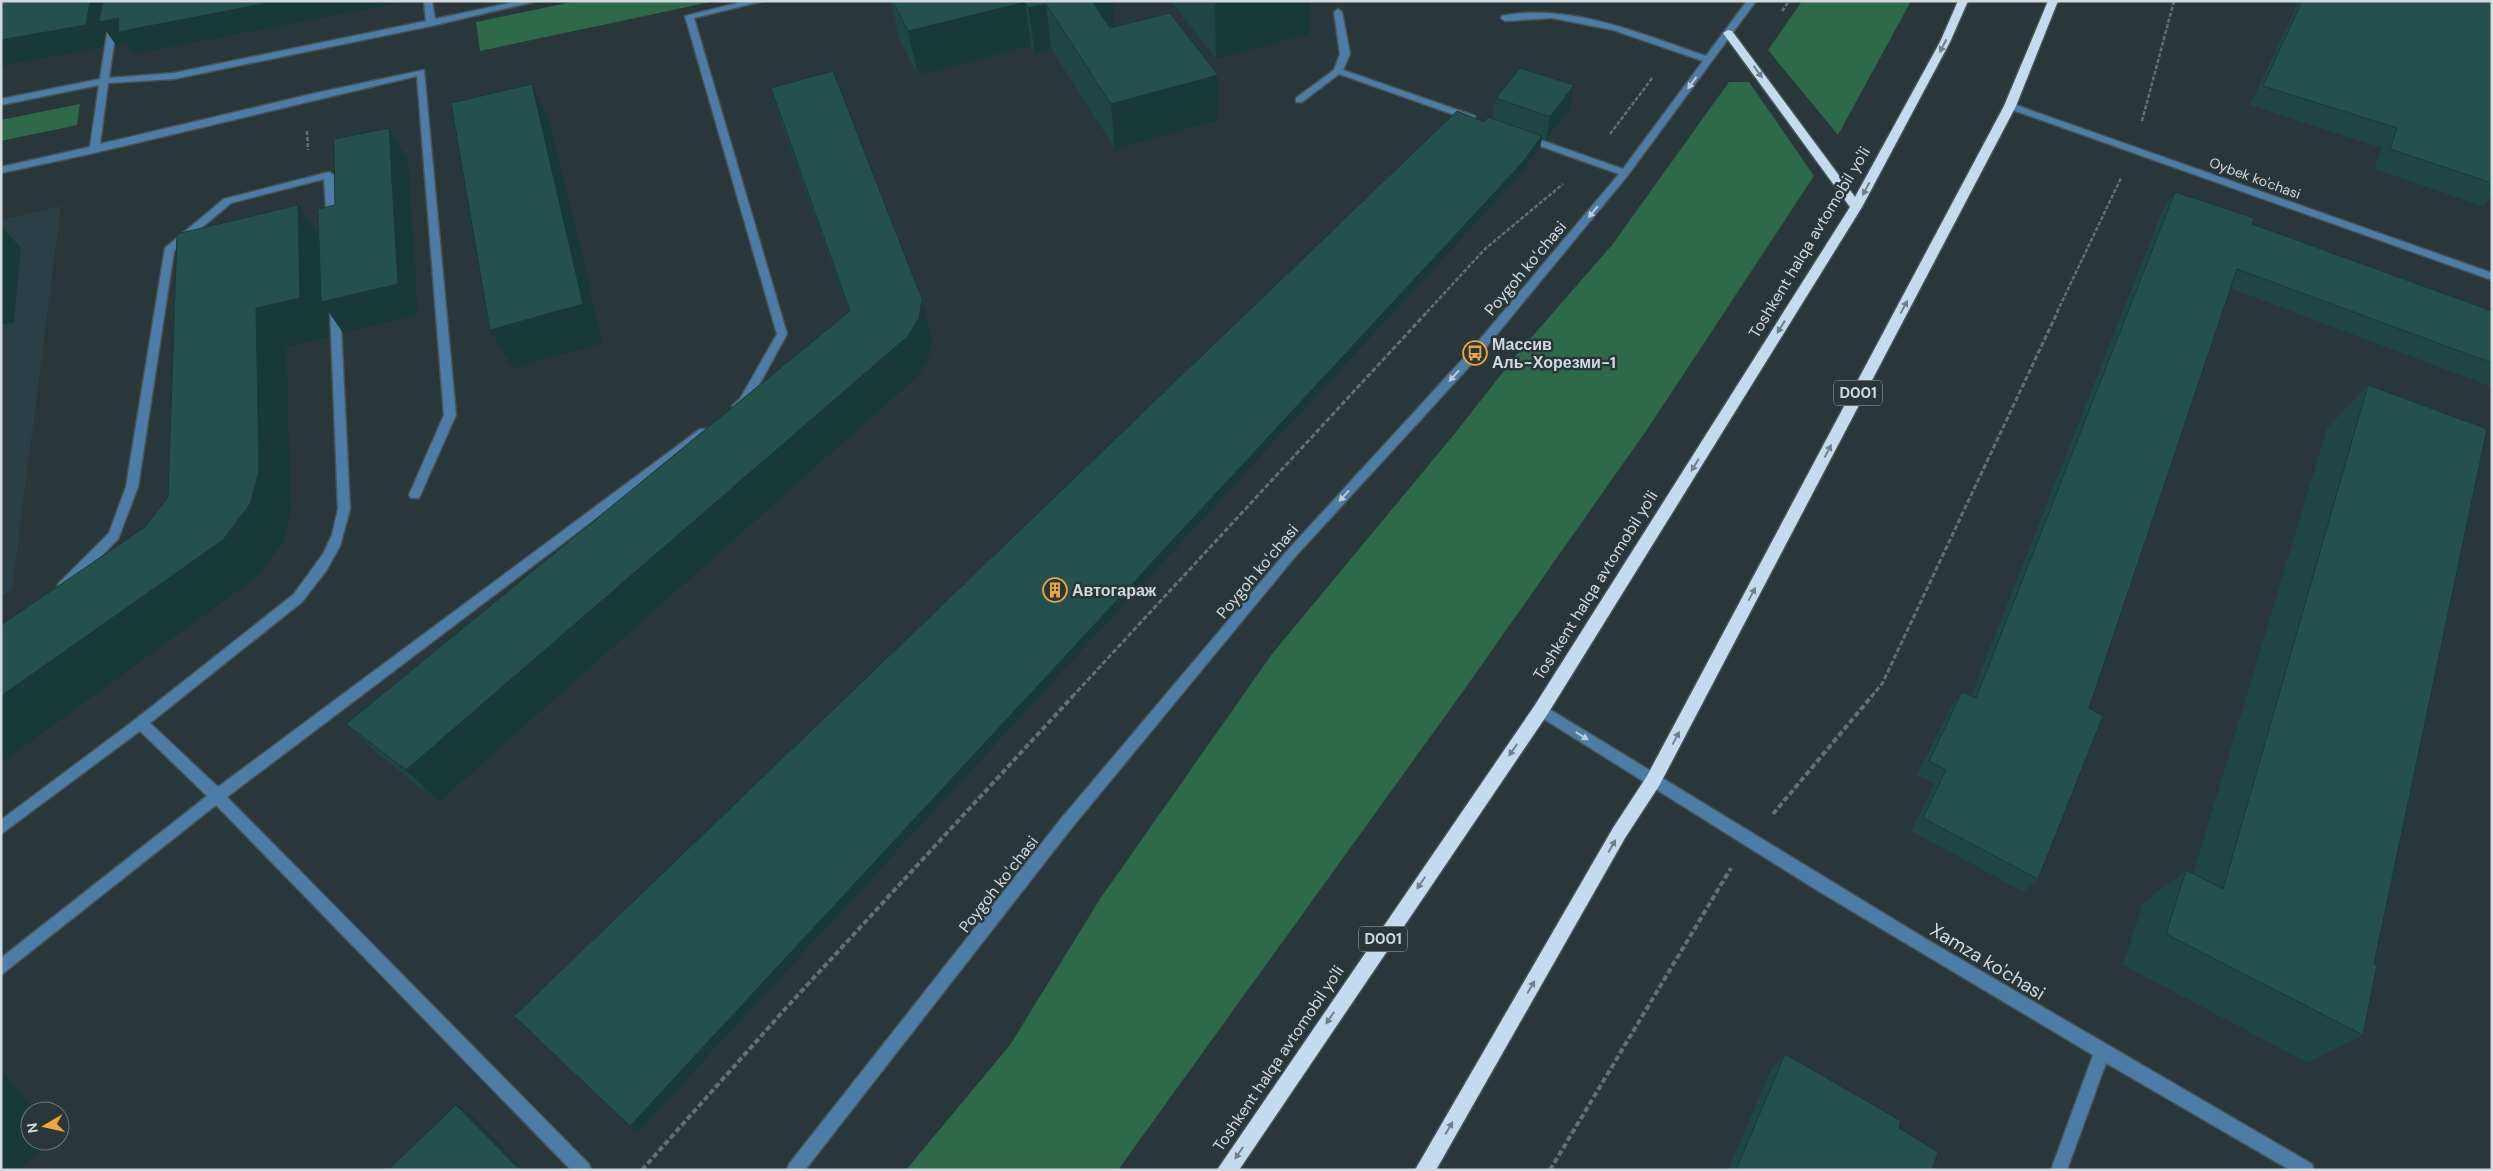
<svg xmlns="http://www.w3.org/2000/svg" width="2493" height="1171" viewBox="0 0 2493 1171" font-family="'DM Sans',sans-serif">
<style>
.built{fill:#2a4046}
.green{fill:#2f694b}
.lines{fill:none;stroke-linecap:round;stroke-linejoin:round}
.minor-casing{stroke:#475457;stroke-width:3}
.highway-casing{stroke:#475457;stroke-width:3}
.path-far2{stroke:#657074;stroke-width:2.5;stroke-dasharray:4 2;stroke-linecap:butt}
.path-far1{stroke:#657074;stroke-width:3;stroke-dasharray:5 2.5;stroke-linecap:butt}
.path{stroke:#657074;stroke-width:4;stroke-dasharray:5.5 3;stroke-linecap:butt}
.minor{fill:#4d7da7;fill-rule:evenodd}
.highway{fill:#c4dbef;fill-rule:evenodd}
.wall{fill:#1f4642}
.shaded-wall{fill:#193936}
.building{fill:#24514d;stroke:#193936}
.oneway{fill:#6f808b}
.oneway2{fill:#beccd5}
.labels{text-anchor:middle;stroke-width:5;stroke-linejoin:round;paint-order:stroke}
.far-street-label{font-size:14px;fill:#d2dadd;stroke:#29363a}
.shield{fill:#29363a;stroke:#9fa9ac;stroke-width:1}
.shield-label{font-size:15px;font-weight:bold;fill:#d2dadd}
.street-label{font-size:16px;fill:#d2dadd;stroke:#29363a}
.poi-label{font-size:16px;font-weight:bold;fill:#d2dadd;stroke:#29363a;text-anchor:start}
.near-street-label{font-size:19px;fill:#d2dadd;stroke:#29363a}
</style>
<rect width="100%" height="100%" fill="#29363a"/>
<path class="built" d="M61 206 12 590 1 596V220Z"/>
<path class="green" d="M577 1H715L480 51 476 22Z
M1802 1H1911L1838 135 1768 50Z
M1729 82H1749L1814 176 1648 428 1464 690 1118 1170H906L1010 1045 1100 899 1272 654 1456 432 1518 353 1612 245Z
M80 104 77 125 1 141V120Z"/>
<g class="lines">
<g class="minor-casing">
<path id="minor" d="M112 1H120L109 78 174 73 426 21 424 1H432L435 19 519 1H537L431 26 174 79 108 83 100 144 316 93 424 70 456 415 419 498H411L409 495 444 415 417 76 94 153 1 173V167L90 147 99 85 1 105V99L100 79Z
M746 1H763L694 18 787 334 748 405 738 410 732 406 740 399 777 334 685 16Z
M1747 1H1756L1628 175 1479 356 1294 558 1070 830 805 1170H787L789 1164 1060 820 1286 552 1471 350 1619 174 1523 140V136H1529L1623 169 1703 61 1613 30 1552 18 1505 21 1501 18 1502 16C1569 2 1644 35 1706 56Z
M1338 9 1342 12 1350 54 1343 70 1475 116V120H1469L1339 74 1302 102H1296V98L1334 70 1340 54 1334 12Z
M2010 103 2492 273V280L2007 108V104Z
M329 172 334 175 337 222 336 224H328L327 222 324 179 231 203 174 251 138 487 118 539 67 591H59L57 587 59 583 109 533 126 487 165 248 224 199Z
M335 303 340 307 350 509 340 546 326 571 302 602 150 723 218 787 700 429H708L710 432 227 797 589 1164 591 1170H571L216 805 1 975V958L207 796 140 731 1 834V820L136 719 294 594 323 554 332 535 338 509 330 307Z
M1541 704 1926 939 2312 1164 2314 1170H2290L2106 1063 2067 1170H2051L2093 1055 1820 892 1536 714 1534 710 1536 706Z"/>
</g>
<g class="highway-casing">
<path id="highway" d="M1958 1H1968L1950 42 1862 207 1547 715 1239 1170H1217L1535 705 1850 207 1723 33 1728 30 1732 31 1855 197 1940 42Z
M2048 1H2058L2016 106 1659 786 1625 838 1436 1170H1415L1613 828 1647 776 2004 106Z"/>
</g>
<path class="path-far2" d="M1782 11 1789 1
M2142 121 2174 1
M307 131 308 150
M1610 134 1653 77
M1427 312 1485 249 1563 184
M2057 312 2121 178"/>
<path class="path-far1" d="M1072 697 1428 311
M1871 697 1882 684 2058 311"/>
<path class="path" d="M1773 814 1872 696
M642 1170 786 1008 1073 696
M1550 1170 1731 868"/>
<use href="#minor" class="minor"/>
<use href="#highway" class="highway"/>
</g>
<path class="wall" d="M891 1H1113L1115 25 1109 27 1218 120 1115 149 1051 48 1035 53 1031 46 918 75 899 40Z
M1171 1H1310L1309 34 1216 59Z
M2299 1H2492V195L2483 206 2374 169 2382 148 2250 105Z
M771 88 922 299 932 338 929 357 919 375 439 802 380 756 346 724 849 312 783 128Z
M1496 98 1570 108 1546 140 1542 138 1540 148 1520 175 638 1132 630 1126 1484 122 1492 119Z
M2175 192 2252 224 2492 311V387L2230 288 2089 708 2038 879 2024 892 1911 831 1934 784 1917 775 1951 707 1962 692 1971 696 2163 209Z
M2368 385 2374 964 2363 1035 2308 1063 2123 965 2143 903 2186 870 2193 874 2327 428Z
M1785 1054 1899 1128 1932 1170H1728L1772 1068Z"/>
<path class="shaded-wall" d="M90 1H110L119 18 278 1H397V3L134 54 126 43 116 45 106 31 103 47 1 66V40Z
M1084 1H1113L1115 25 1088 32Z
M1223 1H1310L1309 34 1216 59 1215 4Z
M1025 2 1031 46 918 75 908 31Z
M1046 4 1051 48 1035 53 1028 8Z
M1218 75V120L1115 149 1111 104Z
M532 84 550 123 603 343 513 368 490 330Z
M1574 85 1570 108 1546 140 1550 117Z
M389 128 408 160 418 315 343 333 328 311 329 337 286 347 291 509 284 541 258 576 1 763V696L223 540 256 308 298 205 325 245Z
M1542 136 1540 148 1520 175 638 1132 630 1126Z
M1 226 21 248 14 322 1 325Z
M922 299 932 338 929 357 919 375 439 802 406 770Z
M1 1070 35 1111H30V1141H52L18 1170H1Z
M456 1105 467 1111 525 1170H520Z"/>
<path class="building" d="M1 1H90L86 25 1 40Z
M103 1H278L118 32 119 18 99 22Z
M893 1H1092L1110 28 1170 13 1218 75 1111 104 1046 4 1028 8 1025 2 908 31Z
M1213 1H1223L1215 4Z
M2302 1H2492V183L2390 149 2397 128 2263 86Z
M1520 68 1574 85 1550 117 1496 98Z
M833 71 922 299 919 318 908 336 406 770 346 724 850 311 771 88Z
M532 84 583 304 490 330 451 103Z
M1457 111 1484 122 1488 117 1542 136 1522 163 630 1126 514 1016Z
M389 128 398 284 321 302 318 209 335 205 334 139Z
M2175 192 2254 218 2252 224 2492 311V363L2237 269 2089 708 2103 716 2038 879 1923 818 1946 770 1929 761 1962 692 1976 698Z
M298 205 300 298 256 308 259 472 250 504 223 540 1 696V625L145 527 168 497 177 234Z
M2368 385 2487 429 2374 964 2377 965 2363 1035 2166 934 2186 870 2223 889Z
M1785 1054 1901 1121 1899 1128 1938 1152 1932 1170H1736Z
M456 1105 520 1170H388Z"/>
<defs><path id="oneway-solid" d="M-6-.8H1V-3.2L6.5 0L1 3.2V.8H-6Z" transform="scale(1.25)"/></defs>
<g class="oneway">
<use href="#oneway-solid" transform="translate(1943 46) rotate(117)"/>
<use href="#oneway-solid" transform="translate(1758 72) rotate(54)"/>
<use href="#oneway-solid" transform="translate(1866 189) rotate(118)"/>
<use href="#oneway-solid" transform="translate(1904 307) rotate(-62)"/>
<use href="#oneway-solid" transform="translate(1781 327) rotate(122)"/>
<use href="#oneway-solid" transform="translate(1828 451) rotate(-62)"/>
<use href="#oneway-solid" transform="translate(1695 465) rotate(122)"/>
<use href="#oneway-solid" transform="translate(1752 594) rotate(-62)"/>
<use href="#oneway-solid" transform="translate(1676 738) rotate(-62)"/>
<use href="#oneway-solid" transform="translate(1513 750) rotate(125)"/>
<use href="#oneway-solid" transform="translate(1612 846) rotate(-60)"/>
<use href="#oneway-solid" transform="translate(1421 883) rotate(124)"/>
<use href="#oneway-solid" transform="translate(1531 987) rotate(-60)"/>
<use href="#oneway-solid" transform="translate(1330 1018) rotate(124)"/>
<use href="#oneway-solid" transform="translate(1449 1128) rotate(-60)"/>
<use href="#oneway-solid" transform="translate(1239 1153) rotate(124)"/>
</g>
<g class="oneway2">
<use href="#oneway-solid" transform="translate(1692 83) rotate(126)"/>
<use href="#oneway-solid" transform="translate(1593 212) rotate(130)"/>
<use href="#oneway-solid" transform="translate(1454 376) rotate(132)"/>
<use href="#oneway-solid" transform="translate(1344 496) rotate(132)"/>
<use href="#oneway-solid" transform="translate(1582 736) rotate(32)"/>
</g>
<defs>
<g id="bus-ring" transform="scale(1.25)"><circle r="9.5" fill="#29363a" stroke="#f0a63e" stroke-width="1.5"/><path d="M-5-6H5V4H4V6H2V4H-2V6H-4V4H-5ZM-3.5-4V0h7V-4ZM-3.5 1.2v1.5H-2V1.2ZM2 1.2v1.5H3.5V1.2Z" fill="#f0a63e"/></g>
<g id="building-ring" transform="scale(1.25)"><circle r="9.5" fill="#29363a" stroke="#f0a63e" stroke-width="1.5"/><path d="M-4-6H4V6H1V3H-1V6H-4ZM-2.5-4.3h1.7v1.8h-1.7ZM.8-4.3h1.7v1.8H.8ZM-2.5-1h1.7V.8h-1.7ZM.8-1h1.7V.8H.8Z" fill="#f0a63e"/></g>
</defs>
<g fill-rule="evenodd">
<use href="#bus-ring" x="1475" y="353"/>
<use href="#building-ring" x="1055" y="590"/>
</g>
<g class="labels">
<g class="far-street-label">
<text transform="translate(2255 178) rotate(20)" y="5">Oybek ko'chasi</text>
</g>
<g class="shield">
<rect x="1834" y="380.5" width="48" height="25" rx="4"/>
<rect x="1359" y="926.5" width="48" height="25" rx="4"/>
</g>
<g class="shield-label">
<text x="1858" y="398">D001</text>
<text x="1383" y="944">D001</text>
</g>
<g class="street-label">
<text transform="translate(1809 242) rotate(-59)" y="6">Toshkent halqa avtomobil yo'li</text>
<text transform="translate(1525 268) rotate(-50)" y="6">Poygoh koʻchasi</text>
<text transform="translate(1257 571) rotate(-50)" y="6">Poygoh koʻchasi</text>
<text transform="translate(1595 585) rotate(-58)" y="6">Toshkent halqa avtomobil yo'li</text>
<text transform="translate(998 884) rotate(-52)" y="6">Poygoh koʻchasi</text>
<text transform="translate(1278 1058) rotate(-56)" y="6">Toshkent halqa avtomobil yo'li</text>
</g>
<g class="poi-label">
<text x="1492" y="350">Массив<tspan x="1492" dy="18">Аль-Хорезми-1</tspan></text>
<text x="1072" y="596">Автогараж</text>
</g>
<g class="near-street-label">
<text transform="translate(1988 961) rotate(31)" y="7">Xamza ko'chasi</text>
</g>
</g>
<rect width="2493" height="1171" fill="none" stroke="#d2dadd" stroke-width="5"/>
<g transform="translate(45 1126) rotate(261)"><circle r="24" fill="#29363a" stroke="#6d787b"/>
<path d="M0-4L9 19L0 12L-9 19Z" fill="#f0a63e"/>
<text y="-8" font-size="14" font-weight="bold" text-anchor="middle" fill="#d2dadd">N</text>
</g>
</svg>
